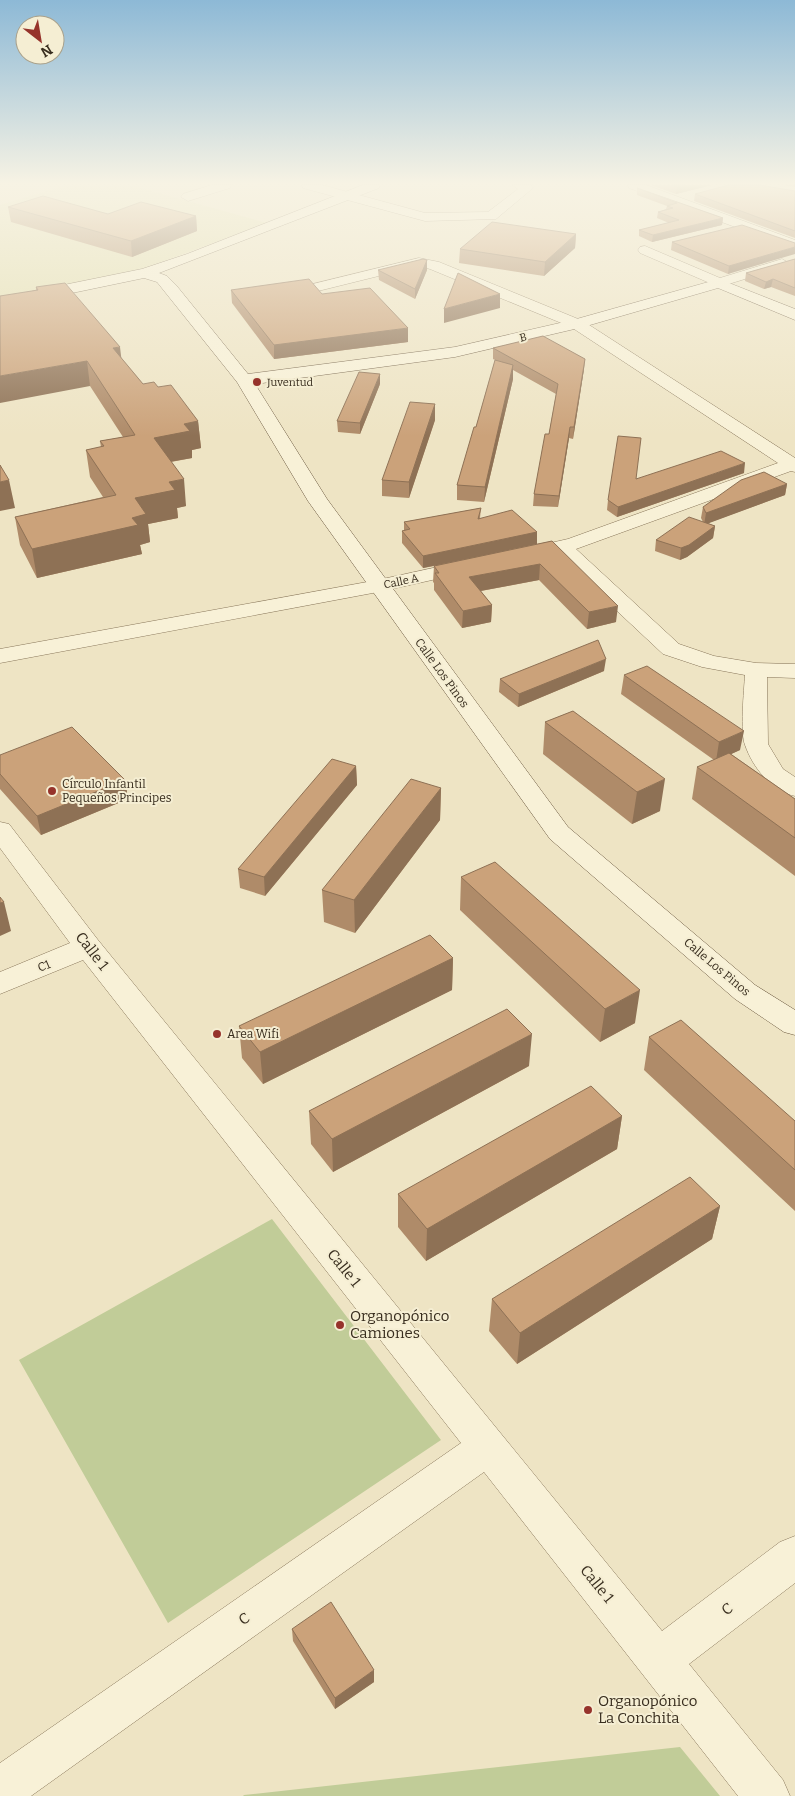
<svg xmlns="http://www.w3.org/2000/svg" width="795" height="1796" viewBox="0 0 795 1796" font-family="Bitter,serif">
<style>
.farmland{fill:#e3dfb1}
.green{fill:#c1cc98}
.lines{fill:none;stroke-linecap:round;stroke-linejoin:round}
.street-casing{stroke:#88765a;stroke-width:1}
.secondary-casing{stroke:#6a573e;stroke-width:1}
.street{fill:#f8f1d7;fill-rule:evenodd}
.secondary{fill:#f8f1d7;fill-rule:evenodd}
.wall{fill:#af8b69}
.shaded-wall{fill:#8e7155}
.building{fill:#cba27a;stroke:#8e7155}
.poi-dot{fill:#96332b;stroke:#f5eed3;stroke-width:2}
.labels{text-anchor:middle;stroke-width:4;stroke-linejoin:round;paint-order:stroke}
.far-street-label{font-size:11px;fill:#382d1e;stroke:#f5eed3}
.far-poi-label{font-size:11px;fill:#382d1e;stroke:#f5eed3;text-anchor:start}
.street-label{font-size:12px;fill:#382d1e;stroke:#f5eed3}
.poi-label{font-size:12px;fill:#382d1e;stroke:#f5eed3;text-anchor:start}
.near-street-label{font-size:15px;fill:#382d1e;stroke:#f5eed3}
.near-poi-label{font-size:15px;fill:#382d1e;stroke:#f5eed3;text-anchor:start}
</style>
<rect width="100%" height="100%" fill="#eee4c4"/>
<path class="farmland" d="M67 185H130L267 223 151 266 119 276 0 298V205Z"/>
<path class="green" d="M272 1219 441 1440 168 1623 19 1360Z
M680 1747 720 1796H243L244 1795Z"/>
<g class="lines">
<g class="street-casing">
<path id="street" d="M212 185H231L230 188 188 201 181 197 183 194Z
M302 185H322L425 213 488 212 518 189 512 185H531L533 188 496 219 425 221 303 188Z
M628 185H646L795 240V249L629 188Z
M645 246 720 278 782 259 789 263 787 266 719 287 640 253 638 250 640 247Z
M419 258 439 262 583 321 795 458V472L791 471 576 549 679 644 714 656 756 663 795 664V678L767 677 768 744 783 769 795 777V796C771 790 753 768 745 745 740 733 744 690 745 675L702 667 663 654 556 554 522 561 515 559 512 555 515 551 568 539 778 463 571 327 430 269 419 266 318 291 311 287 313 284Z
M470 560 477 562 480 566 477 570 378 592 0 663V649L378 580Z
M0 822 9 824 98 940 662 1631 780 1542 795 1536V1583L689 1664 783 1780 790 1796H738L484 1472 31 1796H0V1763L461 1443 83 960 0 994V972L70 943 0 848Z"/>
</g>
<g class="secondary-casing">
<path id="secondary" d="M363 185H380L379 188 159 273 167 276 176 285 248 374 455 347 573 320 719 279 795 309V320L718 288 583 327 455 357 255 384 327 499 568 827 755 985 795 1010V1035L784 1032 735 999 550 839 308 501 237 382 157 282 144 278 0 308V298L142 269 187 254Z"/>
</g>
<use href="#street" class="street"/>
<use href="#secondary" class="secondary"/>
</g>
<path class="wall" d="M651 185H712L676 194Z
M784 185H795V187Z
M637 188 723 218 722 225 652 242 639 236V230L669 223 657 218 658 212 666 209 667 206 637 195Z
M795 191V238L694 201 695 194Z
M8 207 108 214 196 216 197 231 132 257 11 222Z
M576 234 575 248 544 276 459 263 460 249Z
M672 242 795 243 728 274 671 250Z
M795 259V296L771 287 764 289 745 281 746 273Z
M427 260V270L415 299 379 280 378 270Z
M36 287 121 358 143 384 158 387 198 421 201 448 192 450V458L171 462 186 506 177 508 178 518 148 524 150 542 140 545 142 554 37 578 20 545 15 517 103 497 90 477 86 450 101 447 100 441 123 437 90 386 36 290Z
M231 290 322 294 408 342 274 359 232 303Z
M493 348 584 369 573 439 569 438 558 507 533 506 534 494 549 434 556 394 513 370V379L484 502 457 500V485L476 427 495 360 493 359Z
M380 384 360 434 338 432 337 421Z
M435 404V420L409 498 382 496V480Z
M744 473 617 517 607 510 608 500 636 479Z
M787 484 785 495 708 523 715 526 713 538 687 557 680 560 655 551 656 540 703 522 701 518 703 507Z
M481 508 480 518 537 532V544L552 541 616 622 587 629 539 580 481 591 492 605 491 622 462 628 434 590V583L433 582 434 566 423 568 402 543V531L404 530V522Z
M604 671 518 707 499 692 500 679Z
M624 675 740 750 731 754 795 799V876L692 799 697 767 714 760 621 694Z
M573 711 660 811 632 824 543 754 545 722Z
M0 755 125 780 128 799 41 835 0 789Z
M356 766 357 785 265 896 240 888 238 869Z
M441 788 440 820 355 933 324 922 322 890Z
M461 877 635 1023 600 1042 460 910Z
M453 958 452 990 263 1084 242 1058 239 1026Z
M649 1037 795 1121V1211L644 1070Z
M529 1066 333 1172 311 1144 309 1111Z
M622 1116 617 1149 426 1261 398 1227V1194Z
M720 1206 712 1239 517 1364 489 1331 492 1299Z
M292 1629 374 1682 335 1709 293 1641Z"/>
<path class="shaded-wall" d="M685 185H712L676 194 677 187Z
M196 216 197 231 132 257 131 241Z
M723 218 722 225 652 242 653 235Z
M576 234 575 248 544 276 545 262Z
M795 247V254L728 274 729 266Z
M427 260V270L415 299V289Z
M773 279 771 287 764 289 766 282Z
M500 294V308L444 323V309Z
M408 328V342L274 359V345Z
M120 347 123 372 113 348Z
M585 359 584 369 573 439 574 427Z
M87 361 90 386 0 403V376Z
M513 365V379L484 502 485 487Z
M380 374V384L360 434V423Z
M435 404V420L409 498V482Z
M198 421 201 448 192 450V458L157 464 154 438 184 424Z
M570 427 569 438 558 507 559 496Z
M745 463 744 473 617 517 618 507Z
M184 479 186 506 177 508 178 518 148 524 150 542 140 545 142 554 37 578 32 549 132 518 135 498 169 482Z
M9 480 15 508 0 511V482Z
M787 484 785 495 704 525 706 513Z
M715 526 713 538 687 557 680 560 681 548Z
M537 532V544L423 568V556Z
M540 564 539 580 469 593V577Z
M492 605 491 622 462 628 463 611Z
M618 606 616 622 587 629 589 612Z
M606 659 604 671 518 707 519 694Z
M744 731 740 750 716 761 719 742Z
M356 766 357 785 265 896 264 877Z
M665 779 660 811 632 824 637 792Z
M125 780 128 799 41 835 37 816Z
M441 788 440 820 355 933 354 900Z
M4 902 11 931 0 936V903Z
M453 958 452 990 263 1084 260 1052Z
M640 990 635 1023 600 1042 605 1009Z
M532 1034 529 1066 333 1172 332 1139Z
M622 1116 617 1149 426 1261 427 1229Z
M720 1206 712 1239 517 1364 520 1333Z
M374 1670V1682L335 1709V1698Z"/>
<path class="building" d="M671 185H685L677 187Z
M729 185H759L795 191V231L695 194Z
M637 188 723 218 653 235 639 230 679 220 658 212 673 208 667 206 677 203Z
M43 196 108 214 141 202 196 216 131 241 8 207Z
M492 222 576 234 545 262 460 249Z
M742 225 795 243V247L729 266 672 242Z
M423 259 427 260 415 289 378 270Z
M795 259V288L773 279 766 282 746 273Z
M458 273 500 294 444 309Z
M309 279 322 294 370 288 408 328 274 345 231 290Z
M65 283 120 347 113 348 143 384 154 382 158 387 171 385 198 421 184 424 190 431 154 438 184 479 169 482 175 490 135 498 146 514 132 518 138 525 32 549 15 517 116 495 86 450 104 446 100 441 135 435 87 361 0 376V296L38 290 36 287Z
M543 336 585 359 574 427H570L559 496 534 494 545 434H549L558 384 493 348Z
M495 360 513 365 485 487 457 485 474 427H476Z
M359 372 380 374 360 423 337 421Z
M410 402 435 404 409 482 382 480Z
M618 436 641 438 636 479 721 451 745 463 618 507 608 500Z
M0 465 9 480 0 482Z
M764 472 787 484 706 513 703 507 741 480Z
M481 508 478 519 512 510 537 532 423 556 402 531 410 529 404 522Z
M689 517 715 526 689 545 681 548 656 540Z
M552 541 618 606 589 612 540 564 469 577 492 605 463 611 435 573H439L434 566Z
M598 640 606 659 519 694 500 679Z
M647 666 744 731 719 742 624 675Z
M573 711 665 779 637 792 545 722Z
M72 727 125 780 37 816 0 774V755Z
M729 753 795 799V838L697 767Z
M332 759 356 766 264 877 238 869Z
M411 779 441 788 354 900 322 890Z
M495 862 640 990 605 1009 461 877Z
M0 897 4 902 0 903Z
M430 935 453 958 260 1052 239 1026Z
M507 1009 532 1034 332 1139 309 1111Z
M681 1020 795 1121V1170L649 1037Z
M591 1086 622 1116 427 1229 398 1194Z
M690 1177 720 1206 520 1333 492 1299Z
M331 1602 374 1670 335 1698 292 1629Z"/>
<linearGradient id="sky" x2="0" y2="1"><stop stop-color="#8db9d6"/><stop offset="0.42" stop-color="#f7f3e4"/><stop offset="1" stop-color="#f7f3e4" stop-opacity="0"/></linearGradient>
<rect width="795" height="436" fill="url(#sky)"/>
<g class="poi-dot">
<circle cx="257" cy="382" r="5"/>
<circle cx="52" cy="791" r="5"/>
<circle cx="217" cy="1034" r="5"/>
<circle cx="340" cy="1325" r="5"/>
<circle cx="588" cy="1710" r="5"/>
</g>
<g class="labels">
<g class="far-street-label">
<text transform="translate(523 337) rotate(-13)" y="4">B</text>
<text transform="translate(401 581) rotate(-12)" y="4">Calle A</text>
</g>
<g class="far-poi-label">
<text x="267" y="386">Juventud</text>
</g>
<g class="street-label">
<text transform="translate(442 673) rotate(54)" y="4">Calle Los Pinos</text>
<text transform="translate(44 966) rotate(-23)" y="4">C1</text>
<text transform="translate(717 967) rotate(40)" y="4">Calle Los Pinos</text>
</g>
<g class="poi-label">
<text x="62" y="788">Círculo Infantil<tspan x="62" dy="14">Pequeños Principes</tspan></text>
<text x="227" y="1038">Area Wifi</text>
</g>
<g class="near-street-label">
<text transform="translate(92 951) rotate(52)" y="5">Calle 1</text>
<text transform="translate(344 1268) rotate(51)" y="5">Calle 1</text>
<text transform="translate(597 1584) rotate(51)" y="5">Calle 1</text>
<text transform="translate(727 1609) rotate(-37)" y="5">C</text>
<text transform="translate(244 1619) rotate(-35)" y="5">C</text>
</g>
<g class="near-poi-label">
<text x="350" y="1321">Organopónico<tspan x="350" dy="17">Camiones</tspan></text>
<text x="598" y="1706">Organopónico<tspan x="598" dy="17">La Conchita</tspan></text>
</g>
</g>
<g transform="translate(40 40) rotate(149)"><circle r="24" fill="#f5eed3" stroke="#a9a18b"/>
<path d="M0-4L9 19L0 12L-9 19Z" fill="#96332b"/>
<text y="-8" font-size="14" font-weight="bold" text-anchor="middle" fill="#382d1e">N</text>
</g>
</svg>
